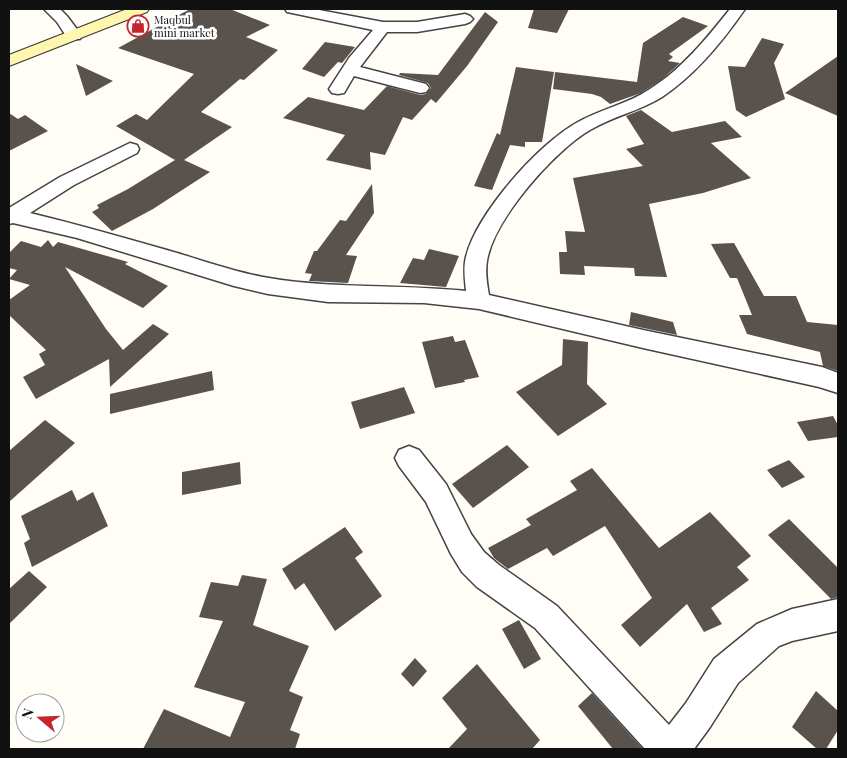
<svg xmlns="http://www.w3.org/2000/svg" width="847" height="758" viewBox="0 0 847 758" font-family="'Playfair Display',serif">
<style>
.building{fill:#5a524d}
.lines{fill:none;stroke-linecap:round;stroke-linejoin:round}
.street-casing{stroke:#444;stroke-width:3}
.secondary-casing{stroke:#333;stroke-width:2}
.street{fill:#fff;fill-rule:evenodd}
.secondary{fill:#fff6b0;fill-rule:evenodd}
.labels{text-anchor:middle;stroke-width:5;stroke-linejoin:round;paint-order:stroke}
.far-poi-label{font-size:11px;fill:#111;stroke:#fff;text-anchor:start}
</style>
<rect width="100%" height="100%" fill="#fffdf5"/>
<path class="building" d="M190 9H230L270 25 246 37 278 50 244 80 240 79 201 112 232 127 184 160 210 172 153 209 112 231 92 212 99 208 97 205 128 189 175 160 116 126 136 114 147 120 194 74 118 48Z
M534 9H569L557 33 528 28Z
M485 12 498 22 467 66 436 103 431 99 412 120 403 117 385 155 370 152 371 170 326 160 345 135 283 118 308 97 364 110 387 86 420 95 426 94 431 88 428 83 399 75 400 73 438 75Z
M683 17 708 26 669 54 673 57 668 61 680 63 661 80 641 93 610 104 601 97 592 94 553 89 555 72 637 82 643 43Z
M762 38 784 44 774 63 785 99 746 117 736 110 728 66 745 67Z
M325 42 355 47 342 63 338 62 324 77 302 69Z
M838 56V116L785 93Z
M76 64 113 81 86 96Z
M516 67 554 72 542 142H525V147L510 145 492 190 474 186 497 133 500 135Z
M641 110 672 132 725 121 742 137 711 143 751 178 703 193 649 204 667 277 635 276 634 268 584 266 585 275 560 274 559 252H567L565 231 585 232 573 178 643 166 626 149 644 144 626 116Z
M9 113 18 119 25 115 48 131 9 151Z
M372 184 374 213 346 255 357 256 348 283 309 281 312 274 305 273 314 251H317L340 220 346 221Z
M48 240 53 247 58 242 128 262 125 264 168 286 143 308 65 267 106 329 123 350 153 324 169 334 110 387 109 359 36 399 23 377 45 365 39 354 46 350 9 315V300L30 285 9 279 17 270 9 268V253L21 241 41 247Z
M734 243 764 296H796L807 322 838 325V371L823 366 820 352 747 334 739 315H752L737 278H730L711 244Z
M429 249 459 256 446 287 400 283 413 258 424 260Z
M631 312 673 322 677 335 629 325Z
M453 336 455 342 465 340 479 377 464 380 465 382 435 388 422 342Z
M563 339 588 342 587 384 607 404 558 436 516 392 562 365Z
M212 371 214 390 110 414V394Z
M404 387 415 413 360 429 351 402Z
M833 416 838 425V437L808 441 797 422Z
M45 420 75 443 9 502V451Z
M507 445 529 467 473 508 452 484Z
M789 460 805 477 782 488 767 470Z
M240 462 241 484 182 495V472Z
M592 468 659 548 710 512 751 556 737 567 749 580 711 608 722 624 704 632 687 604 640 647 621 625 652 598 605 526 553 556 547 548 508 569 494 558 488 548 531 525 526 519 577 490 570 481Z
M72 490 77 501 93 492 108 526 32 567 24 543 30 539 21 516Z
M789 519 838 568V597L831 599 768 535Z
M345 527 363 552 355 558 382 596 335 631 304 583 295 590 282 569Z
M29 571 47 587 9 624V589Z
M242 575 267 579 253 625 309 646 289 691 303 697 290 730 300 734 295 749H143L164 709 230 737 245 702 194 687 223 621 199 617 211 582 238 586Z
M519 620 541 659 524 669 502 629Z
M415 658 427 671 413 687 401 674Z
M477 664 540 740 532 749H448L467 729 442 698Z
M816 691 838 711V730L826 749H817L792 727Z
M592 693 643 749H613L578 706Z"/>
<g class="lines">
<g class="street-casing">
<path id="street" d="M44 9H60L67 16 82 36 80 39H68L57 22Z
M285 9H314L383 22H417L465 14 470 16 473 19 470 22 465 24 417 32H387L360 67 426 84 429 88 426 92 420 93 354 76 344 93 338 94 332 93 329 89 349 58 373 30 292 13 287 12Z
M730 9H745C723 41 695 75 662 97 640 111 613 116 590 130 555 150 493 220 487 261 485 272 487 284 489 295L643 330 822 367 838 373V393L819 387 643 348 479 309 424 303 328 302 268 294 234 286 77 238 13 223 9 224V208L60 177 130 143 137 145 139 149 137 153 74 185 30 213C80 225 128 239 177 253 207 262 238 273 269 278 334 289 400 284 466 291 465 280 463 268 466 257 477 213 538 144 578 122 601 109 628 104 650 89 682 69 707 38 730 9Z
M409 446 419 450 446 484 471 534 484 552 499 565 557 606 669 725 686 703 714 659 757 624 792 609 838 599V631L792 641 779 646 738 683 710 727 694 749H645L535 628 477 587 462 572 451 554 426 502 399 466 395 458 399 450Z"/>
</g>
<g class="secondary-casing">
<path id="secondary" d="M127 9H149L147 12 9 66V55Z"/>
</g>
<use href="#street" class="street"/>
<use href="#secondary" class="secondary"/>
</g>
<defs>
<g id="shop-ring" transform="scale(1.125)"><circle r="9.5" fill="#fff" stroke="#c4262e" stroke-width="1.5"/><path d="M-5-2.5h2.3a2.7 3.5 0 0 1 5.4 0H5L5.5 6h-11ZM-1.5-2.5h3a1.5 2.3 0 0 0-3 0Z" fill="#c4262e"/></g>
</defs>
<g fill-rule="evenodd">
<use href="#shop-ring" x="138" y="26"/>
</g>
<g class="labels">
<g class="far-poi-label">
<text x="154" y="24">Maqbul<tspan x="154" dy="13">mini market</tspan></text>
</g>
</g>
<rect width="847" height="758" fill="none" stroke="#111111" stroke-width="20"/>
<g transform="translate(40 718) rotate(289)"><circle r="24" fill="#ffffff" stroke="#a0a0a0"/>
<path d="M0-4L9 19L0 12L-9 19Z" fill="#c4262e"/>
<text y="-8" font-size="14" font-weight="bold" text-anchor="middle" fill="#111111">N</text>
</g>
</svg>
